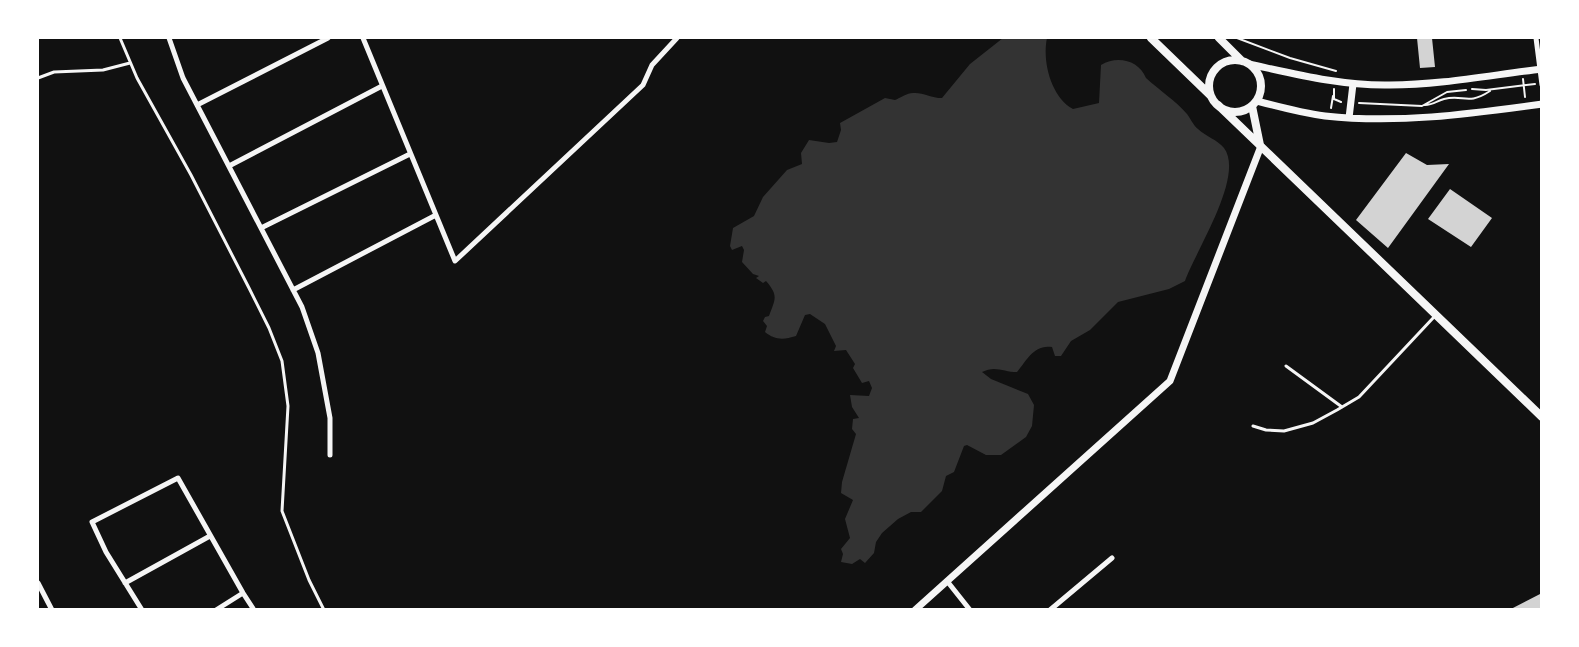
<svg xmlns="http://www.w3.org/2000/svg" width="1579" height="647" viewBox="0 0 1579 647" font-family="'Public Sans',sans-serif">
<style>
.water{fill:#333}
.building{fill:#d3d3d3}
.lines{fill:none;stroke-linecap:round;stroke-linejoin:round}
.path{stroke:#f5f5f5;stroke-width:2}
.service{stroke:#f5f5f5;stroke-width:3}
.minor{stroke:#f5f5f5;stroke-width:5}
.tertiary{stroke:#f5f5f5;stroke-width:7}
.secondary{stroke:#f5f5f5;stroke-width:8}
</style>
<rect width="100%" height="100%" fill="#111"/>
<path class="water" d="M1003 38H1047C1042 61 1051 97 1073 109L1099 103 1101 65C1117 55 1139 60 1146 78 1159 90 1176 101 1187 114 1191 119 1193 125 1198 129 1205 136 1218 140 1224 148 1245 176 1195 252 1185 281L1169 289 1118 302 1090 330 1071 341 1061 356H1055L1052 347C1034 344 1027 360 1017 372 1004 372 995 365 982 372L991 379 1028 394 1034 405 1032 426 1026 437 1001 455H986L967 445 964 446 954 472 946 476 942 491 921 512H911L898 519 882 533 876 542 874 553 865 563 860 559 852 564 841 562 843 554 841 549 850 538 845 519 853 500 841 493 842 482 856 434 852 429 853 419 859 418 852 407 850 395 869 396 872 388 869 381 862 383 853 368 855 364 846 350 834 351 836 346 825 324 810 314 805 315 796 336C783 340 775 340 765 332L767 326 763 321 765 317 769 316C775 299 779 296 766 281L763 283 756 278 759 276 753 274 742 262 744 250 742 246 732 250 730 246 733 228 754 216 763 197 787 170 802 164 801 153 809 140 829 143 837 142 841 130 840 123 885 98 895 100C900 98 907 93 913 93 922 92 931 98 942 98L970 64Z"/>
<path class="building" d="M1417 38H1432L1435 67 1420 68Z
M1406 153 1427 165 1449 164 1388 248 1356 220Z
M1450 189 1492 218 1471 247 1428 219Z
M1542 593V610H1509Z"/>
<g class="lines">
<path class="path" d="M1237 38 1290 58 1336 71
M1523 79 1525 97
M1334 89V99L1341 102
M1472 89 1486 90 1535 84
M1359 103 1422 106 1447 92 1466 90
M1425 105C1433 105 1437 101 1444 99 1464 94 1467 106 1490 91
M1331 108 1333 96"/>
<path class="service" d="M120 38 137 78 191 175 249 288 269 328 282 361 288 406 282 511 309 580 324 610
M38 78 54 72 103 70 130 63
M1286 366 1342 407
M1253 426 1266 430 1284 431 1313 423 1337 410 1359 397 1434 317"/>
<path class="minor" d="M169 38 183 78 302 307 318 353 330 418V455
M363 38 455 261 643 85 652 65 677 38
M1536 38 1542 85
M197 105 328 38
M229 166 382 86
M261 228 410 154
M293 290 436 215
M947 581 970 610
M38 583 52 610
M125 583 210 536
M142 610 106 552 92 522 178 478 243 593 254 610
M216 610 243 593
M1050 610 1112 558"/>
<path class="tertiary" d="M1249 64C1295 74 1342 86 1390 85 1441 85 1491 75 1542 69
M1257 101C1279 107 1302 113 1325 116 1398 124 1469 114 1542 104
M1349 118 1353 84
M915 610 1170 381 1261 146"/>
<path class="secondary" d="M1151 38 1210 95
M1219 38 1242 61
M1209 86a26 26 0 1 1 52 0a26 26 0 1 1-52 0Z
M1218 105 1542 417
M1252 106 1260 145"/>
</g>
<rect width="1579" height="647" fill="none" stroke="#ffffff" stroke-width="78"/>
</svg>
